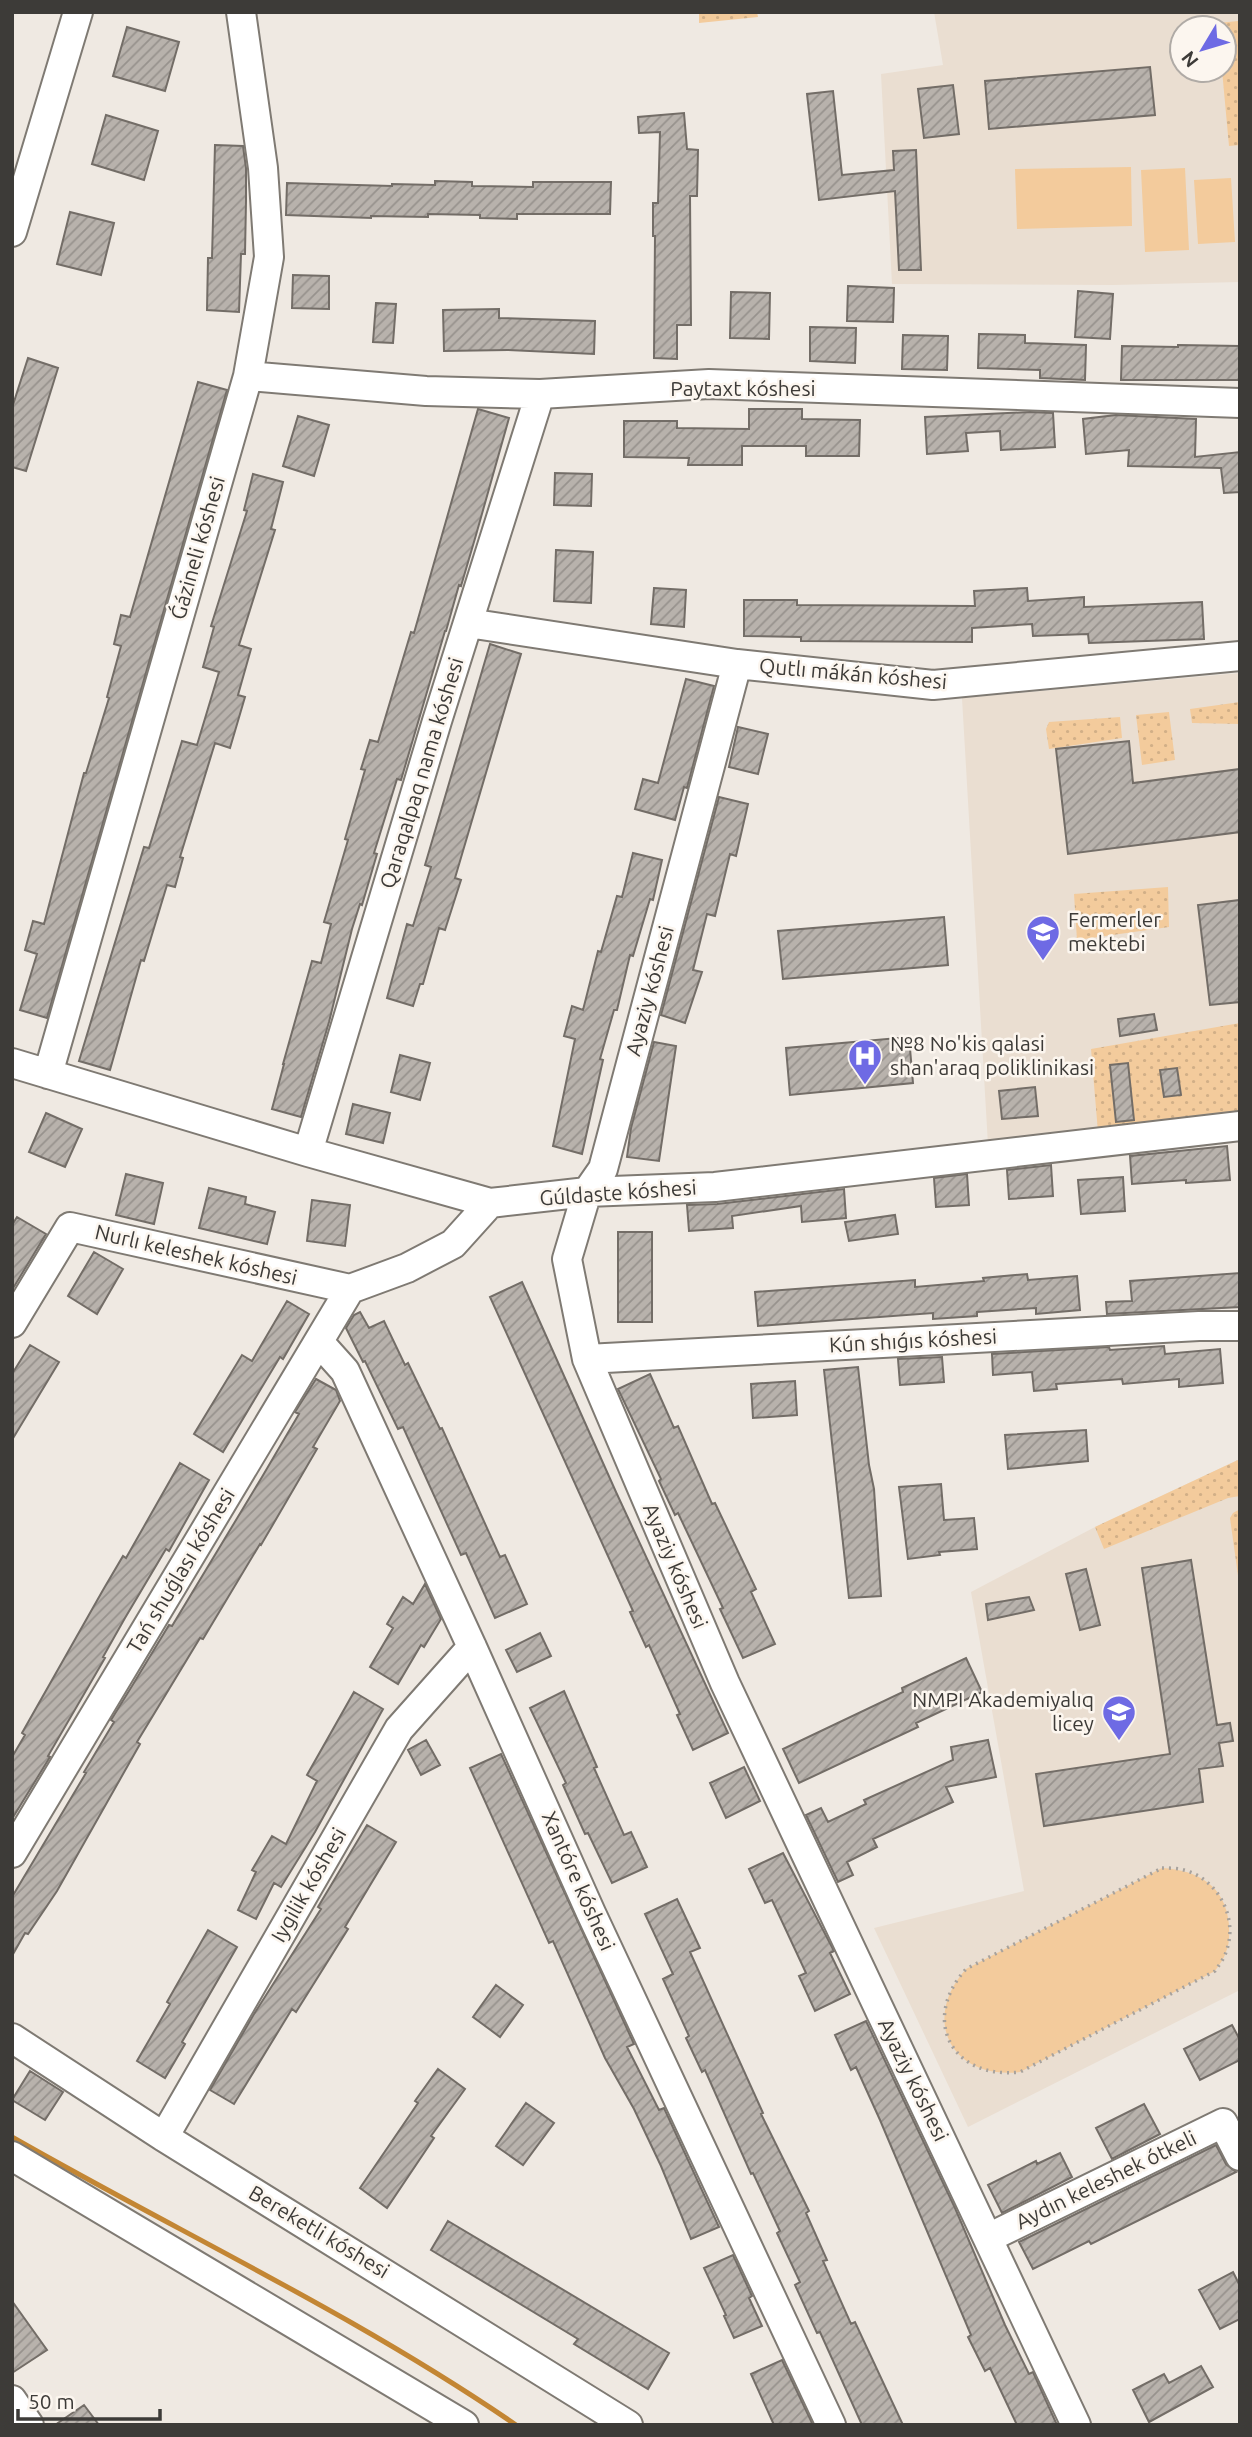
<svg xmlns="http://www.w3.org/2000/svg" width="1252" height="2437" viewBox="0 0 1252 2437" font-family="Ubuntu,sans-serif">
<style>
.built{fill:#eaded1;fill-rule:evenodd}
.grass{fill:url(#grass-dots)}
.park{fill:#f3cb9c}
.lines{fill:none;stroke-linecap:round;stroke-linejoin:round}
.stream{stroke:#c38634;stroke-width:5}
.building{fill:url(#building-hatch);stroke:#736d67;stroke-width:2}
.minor-casing{stroke:#7f7a73;stroke-width:32}
.path{stroke:#a7a29d;stroke-width:3.5;stroke-dasharray:2 5;stroke-linecap:butt}
.minor{stroke:#fff;stroke-width:28}
.labels{text-anchor:middle;stroke-width:5;stroke-linejoin:round;paint-order:stroke}
.street-label{font-size:21px;fill:#3d3b38;stroke:#fcf6ef}
.poi-label{font-size:21px;fill:#3d3b38;stroke:#fcf6ef;text-anchor:start}
</style>
<defs>
<pattern id="grass-dots" width="8" height="8" patternUnits="userSpaceOnUse" patternTransform="scale(1.75)"><rect width="8" height="8" fill="#f3cb9c"/><path d="M2 2h.1M6 6h.1" fill="none" stroke="#d1af87" stroke-width="1.8" stroke-linecap="round"/></pattern>
<pattern id="building-hatch" width="6" height="6" patternUnits="userSpaceOnUse" patternTransform="scale(1.75)"><rect width="6" height="6" fill="#b8b2ac"/><path d="M-1 1l2-2M0 6l6-6M5 7l2-2" fill="none" stroke="#97928d"/></pattern>
</defs>
<rect width="100%" height="100%" fill="#efe9e2"/>
<path class="built" d="M934 12H1240V282L1113 285 892 284 881 74 943 65ZM1182 28H1224V70H1182Z
M1240 673V1113L988 1145 962 698Z
M1240 1459V1990L968 2127 874 1928 1024 1891 971 1592 1095 1527Z"/>
<path class="grass" d="M699 12H757L758 17 699 23Z
M1238 21 1240 44V145L1229 146 1222 70H1224V28H1218V23Z
M1240 702V724L1192 723 1190 709Z
M1169 712 1175 760 1142 765 1136 715Z
M1120 717 1122 738 1049 749 1046 729 1049 722Z
M1168 887 1169 927 1077 940 1074 894Z
M1240 1023V1113L1098 1132 1091 1049Z
M1240 1459V1496L1228 1498 1104 1549 1095 1527Z
M1240 1509V1590L1230 1518 1233 1513Z"/>
<path class="park" d="M1131 167 1132 226 1017 229 1015 169Z
M1185 168 1189 250 1145 252 1141 170Z
M1231 178 1235 242 1198 244 1194 180Z
M1162 1868C1198 1870 1226 1886 1229 1925 1229 1934 1230 1943 1226 1952 1224 1959 1219 1965 1215 1971L1020 2072C952 2080 920 2020 966 1969Z"/>
<g class="lines">
<path class="stream" d="M12 2137C180 2233 356 2315 516 2425"/>
</g>
<path class="building" d="M127 27 179 42 165 91 113 76Z
M1150 67 1155 115 989 129 985 81Z
M953 85 959 134 924 138 918 89Z
M833 91 842 175 894 170 893 151 916 150 921 270H899L895 191 819 200 807 94Z
M684 113 687 149 698 150 697 196H690L691 325H677V359L654 358 655 236H653V203H658L660 132 639 133 638 117Z
M106 115 158 131 144 180 92 164Z
M215 145 243 146 246 168V201L245 254H241L239 312 207 310 208 258H212Z
M435 181 472 182V186L533 187V182H611L610 214H517V219L480 218V215L428 214V217L371 216V218L286 215 287 183 392 186V184L435 185Z
M70 212 114 223 101 275 57 264Z
M293 275 329 276V309L292 308Z
M848 286 894 288 893 322 847 321Z
M1078 291 1113 294 1110 339 1075 337Z
M731 292 770 293 769 339 730 338Z
M376 303 396 304 393 343 373 342Z
M499 309V318L595 321 594 354 508 350 444 351 443 310Z
M810 327 856 328 855 363 810 361Z
M979 334 1025 335V343L1086 345 1085 380 1040 378V370L978 368Z
M903 335 948 336 947 370 902 369Z
M1178 345 1240 346V380H1121L1122 346 1178 347Z
M28 358 58 368 26 471 12 467V408Z
M198 382 227 390 47 1018 20 1010 37 954 25 950 33 921 44 924 84 773H86L109 698 107 697 121 646 114 644 121 615 130 617Z
M478 409 509 418 476 535 461 586 459 585 446 631H445L401 780 397 779 374 853 377 854 362 905 360 904 352 929 329 1022 301 1117 272 1109 284 1064H283L312 961 321 963 331 924 324 922 348 840 345 839 365 770 361 769 370 740 378 742 411 632 414 633Z
M749 409H802V419L860 420 859 456H806V446H742V465H688L689 458 624 457V421H677V428L749 429Z
M1030 412 1053 413 1055 447 1001 450 1000 431 966 433 968 451 927 454 925 417Z
M1116 415 1196 419 1195 457 1240 452V492L1224 493 1221 468 1128 466 1129 450 1086 454 1083 419Z
M298 416 329 425 314 476 283 466Z
M555 473 592 474 591 506 554 505Z
M253 474 283 482 271 529 275 530 239 645 251 649 238 695 245 697 230 748 215 743 180 857 183 858 175 887 167 885 144 961 141 960 110 1070 79 1061 144 847 149 848 182 741 197 745 219 672 203 667 214 627 211 626 247 511 244 510Z
M556 550 593 552 591 603 554 601Z
M654 588 686 590 684 627 651 624Z
M1027 588 1028 601 1084 597V607L1202 602 1204 639 1089 643 1088 634 1033 636 1032 624 972 628V642L801 641V637L744 636V600H797V605L975 606 974 591Z
M490 644 521 654 455 878 461 880 445 930 439 928 423 984H420L413 1006 387 998 407 924 413 926 431 867 425 865Z
M686 679 714 686 687 788 684 787 675 820 635 809 643 779 658 783Z
M738 727 768 734 758 774 729 767Z
M1129 741 1133 783 1240 769V832L1068 854 1056 749Z
M719 797 748 804 736 856 730 854 715 916 707 914 693 970 702 972 685 1023 661 1015Z
M633 853 662 860 653 900 650 899 633 956 630 955 617 1010H614L600 1059 603 1060 582 1154 553 1146 575 1039 564 1036 572 1006 583 1010 598 951 601 952 617 896 622 897Z
M1240 900V1002L1210 1005 1198 905Z
M944 917 948 965 783 979 778 931Z
M1154 1014 1157 1030 1120 1036 1118 1019Z
M909 1037 913 1083 790 1095 786 1048Z
M654 1042 676 1046 659 1161 627 1157 631 1128Z
M400 1055 430 1063 420 1100 391 1092Z
M1128 1063 1134 1120 1116 1122 1110 1065Z
M1177 1068 1181 1095 1164 1097 1160 1070Z
M1035 1087 1038 1116 1002 1119 999 1091Z
M353 1104 390 1113 383 1143 346 1134Z
M46 1113 82 1129 65 1167 29 1152Z
M1227 1146 1230 1180 1186 1183V1180L1132 1184 1130 1156Z
M1051 1165 1053 1196 1009 1199 1007 1170Z
M126 1174 163 1183 154 1224 116 1215Z
M967 1174 969 1205 936 1207 934 1178Z
M1123 1177 1125 1211 1081 1214 1078 1180Z
M209 1188 246 1197 245 1204 275 1212 267 1244 199 1228Z
M844 1189 846 1218 802 1222 801 1206 732 1216 733 1228 689 1231 687 1205 717 1204Z
M312 1200 350 1205 345 1246 307 1241Z
M895 1215 898 1234 849 1241 845 1222Z
M17 1217 46 1234 12 1290V1225Z
M618 1232H652V1322H618Z
M94 1252 123 1269 97 1314 68 1296Z
M1240 1273V1307L1107 1314 1106 1302 1132 1301 1130 1281Z
M1027 1274 1028 1280 1077 1276 1080 1310 1036 1314V1308L977 1312V1316L933 1319V1313L758 1326 755 1292 915 1280V1287L984 1281 983 1278Z
M522 1282 616 1492 728 1733 693 1750 677 1715 680 1714 649 1645 646 1647 630 1612 633 1611 490 1297Z
M287 1301 309 1314 283 1359 280 1357 223 1452 194 1434 242 1355 252 1361Z
M360 1312 369 1328 384 1321 405 1365 408 1363 440 1429 442 1428 500 1557 505 1555 527 1604 495 1618 466 1553 461 1555 403 1427 398 1429 365 1361 363 1362 346 1328 354 1315Z
M30 1345 59 1362 12 1440V1374Z
M1164 1346 1165 1354 1220 1349 1223 1383 1179 1387V1379L1123 1384 1122 1379 1056 1384 1057 1389 1034 1391 1032 1372 993 1375 992 1354 1109 1347 1110 1350Z
M942 1357 944 1382 900 1385 898 1359Z
M858 1367 869 1465 874 1489 881 1596 849 1598 824 1370Z
M650 1374 674 1428 678 1426 712 1504 715 1503 756 1589 751 1592 775 1644 743 1658 720 1609 723 1608 678 1513 675 1515 659 1481 661 1479 618 1389Z
M316 1379 336 1390 340 1401 313 1447 317 1449 261 1545 260 1544 203 1639 200 1638 137 1742 140 1744 57 1891 28 1934 25 1933 12 1956V1897L86 1773 84 1772 114 1722 111 1720 132 1686 169 1625 172 1626 262 1477 299 1414 295 1412Z
M795 1381 797 1415 753 1418 751 1384Z
M1086 1430 1088 1461 1008 1469 1005 1435Z
M180 1463 209 1480 169 1551 166 1549 125 1618 103 1657 105 1658 48 1756 50 1757 12 1819V1757L25 1735 22 1733 103 1590 123 1556 126 1558Z
M941 1484 944 1520 974 1518 977 1549 939 1552 940 1555 908 1559 899 1487Z
M1191 1560 1217 1725 1230 1723 1233 1741 1219 1743 1223 1766 1199 1769 1203 1802 1044 1826 1036 1774 1170 1754 1142 1568Z
M1086 1569 1100 1625 1080 1630 1066 1574Z
M425 1584 441 1619 424 1647 421 1645 398 1684 370 1667 393 1628 387 1624 403 1597 413 1604Z
M1029 1597 1034 1610 988 1620 986 1604Z
M540 1633 551 1656 517 1672 506 1650Z
M966 1658 982 1692 916 1723 918 1727 799 1783 783 1749 903 1692 902 1688Z
M564 1691 597 1767 594 1768 624 1835 631 1832 647 1867 612 1883 588 1833 585 1834 563 1785 566 1783 530 1708Z
M354 1692 383 1709 315 1832 281 1887 274 1883 256 1919 238 1910 256 1872 252 1870 272 1836 286 1844 317 1781 307 1775Z
M426 1740 440 1765 421 1775 408 1750Z
M988 1740 996 1777 946 1787 953 1802 873 1839 877 1847 847 1862 853 1875 838 1882 806 1815 821 1808 828 1822 866 1804 864 1800 953 1760 951 1747Z
M501 1754 634 2044 627 2047 659 2110 664 2108 719 2227 691 2239 661 2166 634 2109 605 2058 553 1941 549 1943 470 1768Z
M744 1767 760 1801 726 1818 710 1783Z
M367 1825 396 1842 345 1927 348 1929 296 2012 292 2009 234 2104 210 2090 254 2014 321 1909 318 1907Z
M783 1853 834 1951 830 1953 850 1994 815 2011 799 1976 806 1973 772 1900 765 1903 749 1869Z
M677 1899 700 1948 690 1952 763 2113 761 2114 809 2211 806 2213 827 2260 823 2261 851 2324 855 2322 903 2425H862L820 2332 817 2333 795 2285 800 2282 777 2233 780 2231 753 2173 751 2174 705 2070 702 2072 686 2038 689 2036 663 1979 673 1974 645 1914Z
M208 1930 237 1947 182 2042 185 2044 165 2078 137 2061 170 2004 167 2002Z
M496 1985 523 2005 500 2037 473 2017Z
M866 2021 955 2208 1005 2325 1029 2374 1033 2372 1057 2425H1017L990 2368 985 2371 968 2337 971 2335 880 2120 856 2067 851 2070 835 2035Z
M1232 2025 1240 2040V2060L1200 2080 1184 2049Z
M438 2069 465 2089 431 2136 434 2138 387 2208 360 2188 418 2103 415 2101Z
M30 2071 63 2092 45 2120 12 2100Z
M526 2103 554 2123 523 2165 496 2146Z
M1144 2104 1160 2134 1112 2159 1096 2128Z
M1216 2145 1226 2164 1236 2172 1091 2244 1089 2241 1033 2269 1019 2242Z
M1060 2153 1072 2177 1002 2213 988 2185 1036 2161 1037 2164Z
M448 2221 669 2353 648 2389 574 2344 578 2339 431 2250Z
M733 2255 752 2296 749 2298 762 2326 734 2338 724 2316 726 2315 704 2268Z
M1233 2272 1240 2286V2319L1220 2329 1199 2290Z
M12 2301 47 2350 12 2373Z
M782 2360 813 2425H774L751 2374Z
M1201 2366 1213 2387 1149 2422 1133 2390 1164 2374 1169 2383Z
M84 2405 99 2425H55Z"/>
<g class="lines">
<g class="minor-casing">
<path id="minor" d="M12 232 78 12
M248 376 426 391 540 394 709 384 1240 403
M468 623 737 664 933 685 1240 656
M737 664 603 1169 587 1192 567 1259 587 1359 725 1683 1076 2425
M12 1063 308 1152 490 1203 587 1192 715 1187 1240 1126
M48 1074 248 376 269 257 263 168 241 12
M308 1152 437 721 540 394
M350 1289 407 1268 453 1244 490 1203
M12 1323 70 1227 350 1289
M319 1342 345 1371 472 1647 591 1913 831 2425
M587 1359 1199 1326H1240
M12 1853 350 1289
M12 2038 164 2137 628 2425
M164 2137 399 1729 472 1647
M12 2156 464 2425
M988 2238 1223 2123 1240 2156
M12 2400 29 2425"/>
</g>
<path class="path" d="M1162 1868C1169 1868 1177 1868 1184 1870 1218 1879 1239 1918 1226 1952 1224 1959 1219 1965 1215 1971L1020 2072C952 2080 920 2020 966 1969Z"/>
<use href="#minor" class="minor"/>
</g>
<defs>
<g id="school-pin" transform="scale(1.75)"><path d="M0 17L-7.5 6A9.5 9.5 0 1 1 7.5 6Z" fill="#6e6ae4" stroke="#fcf6ef"/><path d="M0-5L7-2L0 1L-7-2ZM-4 1L0 2.5L4 1V4Q0 6-4 4Z" fill="#fff"/></g>
<g id="hospital-pin" transform="scale(1.75)"><path d="M0 17L-7.5 6A9.5 9.5 0 1 1 7.5 6Z" fill="#6e6ae4" stroke="#fcf6ef"/><path d="M-5-5h3v3.5h4V-5h3V5h-3V1.5h-4V5h-3Z" fill="#fff"/></g>
<g id="university-pin" transform="scale(1.75)"><path d="M0 17L-7.5 6A9.5 9.5 0 1 1 7.5 6Z" fill="#6e6ae4" stroke="#fcf6ef"/><path d="M0-5L7-2L0 1L-7-2ZM-4 1L0 2.5L4 1V4Q0 6-4 4Z" fill="#fff"/></g>
</defs>
<g fill-rule="evenodd">
<use href="#school-pin" x="1043" y="932"/>
<use href="#hospital-pin" x="865" y="1056"/>
<use href="#university-pin" x="1119" y="1712"/>
</g>
<g class="labels">
<g class="street-label">
<text x="743" y="396">Paytaxt kóshesi</text>
<text transform="translate(198 548) rotate(-74)" y="7">Ǵázineli kóshesi</text>
<text transform="translate(853 674) rotate(5)" y="7">Qutlı mákán kóshesi</text>
<text transform="translate(422 773) rotate(-73)" y="7">Qaraqalpaq nama kóshesi</text>
<text transform="translate(650 991) rotate(-75)" y="7">Ayaziy kóshesi</text>
<text transform="translate(618 1193) rotate(-4)" y="7">Gúldaste kóshesi</text>
<text transform="translate(196 1255) rotate(13)" y="7">Nurlı keleshek kóshesi</text>
<text transform="translate(913 1341) rotate(-3)" y="7">Kún shıǵıs kóshesi</text>
<text transform="translate(675 1566) rotate(67)" y="7">Ayaziy kóshesi</text>
<text transform="translate(181 1571) rotate(-59)" y="7">Tań shuǵlası kóshesi</text>
<text transform="translate(578 1881) rotate(66)" y="7">Xantóre kóshesi</text>
<text transform="translate(309 1885) rotate(-60)" y="7">Iygilik kóshesi</text>
<text transform="translate(913 2080) rotate(64)" y="7">Ayaziy kóshesi</text>
<text transform="translate(1106 2180) rotate(-26)" y="7">Aydın keleshek ótkeli</text>
<text transform="translate(319 2232) rotate(31)" y="7">Bereketli kóshesi</text>
</g>
<g class="poi-label">
<text x="1068" y="927">Fermerler<tspan x="1068" dy="24">mektebi</tspan></text>
<text x="890" y="1051">№8 No'kis qalasi<tspan x="890" dy="24">shan'araq poliklinikasi</tspan></text>
<text x="1094" y="1707" text-anchor="end">NMPI Akademiyalıq<tspan x="1094" dy="24">licey</tspan></text>
</g>
</g>
<rect width="1252" height="2437" fill="none" stroke="#3d3b38" stroke-width="28"/>
<g transform="translate(1203 49) rotate(232)"><circle r="33" fill="#fcf6ef" stroke="#b0aba6" stroke-width="2"/>
<path d="M0-5L12 26L0 18L-12 26Z" fill="#6e6ae4"/>
<text y="-10" font-size="19" font-weight="bold" text-anchor="middle" fill="#3d3b38">N</text>
</g>
<path d="M18 2409v10h142v-10" fill="none" stroke="#3d3b38" stroke-width="3.5"/>
<text x="28" y="2409" font-size="21" fill="#3d3b38" stroke="#fcf6ef" stroke-width="5" paint-order="stroke">50 m</text>
</svg>
